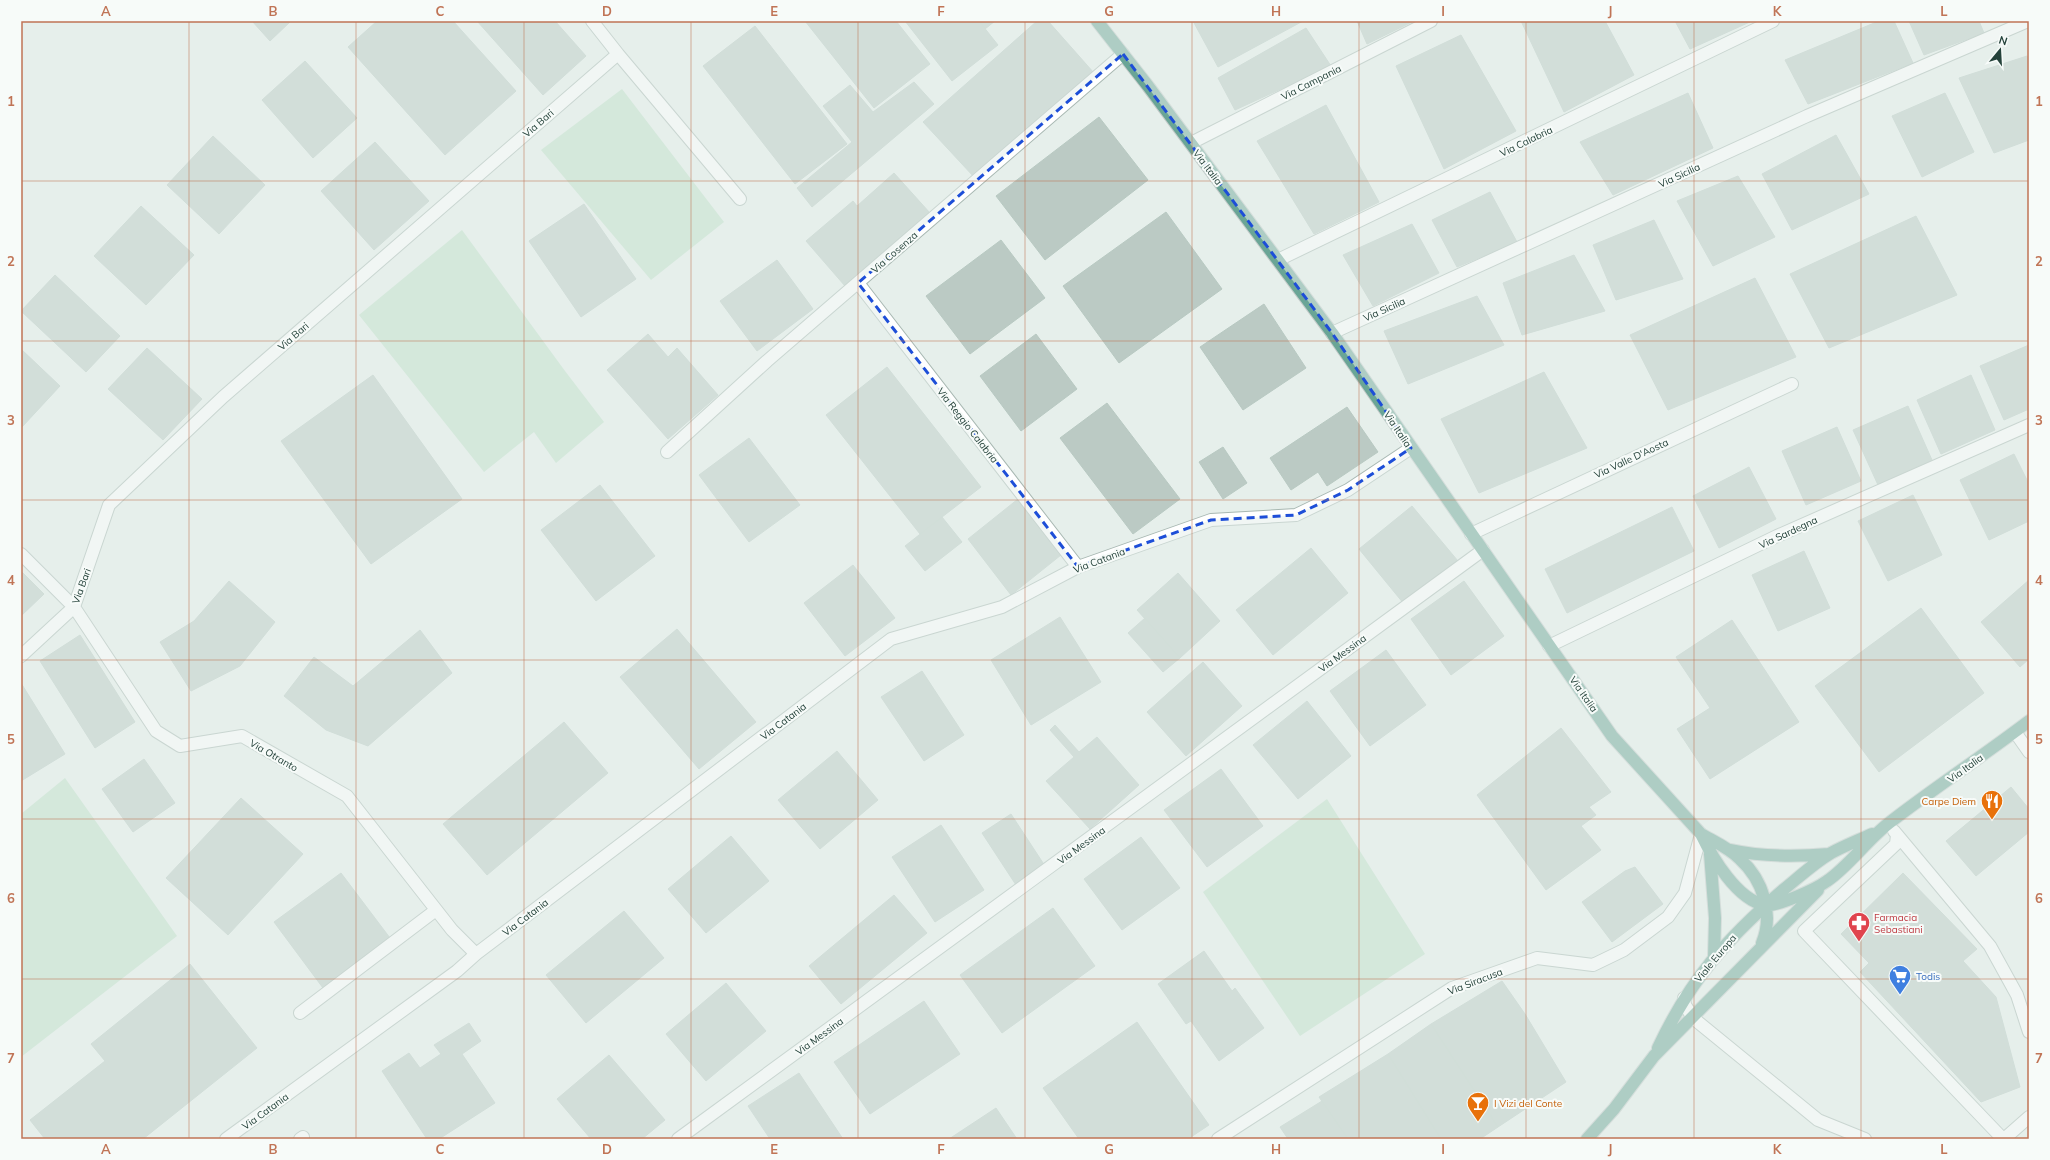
<svg xmlns="http://www.w3.org/2000/svg" width="2050" height="1160" viewBox="0 0 2050 1160" font-family="Mulish,sans-serif">
<style>
.green{fill:#bfe0c8}
.building{fill:#bbcac4;stroke:#b8c9c2}
.lines{fill:none;stroke-linecap:round;stroke-linejoin:round}
.minor-casing{stroke:#a8b8b2;stroke-width:14}
.major-casing{stroke:#c2cac8;stroke-width:14}
.minor{stroke:#fff;stroke-width:12}
.major{stroke:#6aa596;stroke-width:12}
.marked{fill:none;stroke:#1d4ed8;stroke-width:3;stroke-dasharray:8 5;stroke-linejoin:round}
.grid{fill:none;stroke:#c07456;stroke-width:1;stroke-opacity:0.55}
.labels{text-anchor:middle;stroke-width:4;stroke-linejoin:round;paint-order:stroke}
.street-label{font-size:10px;fill:#24423a;stroke:#f7fbf9}
.food-label{font-size:10px;fill:#c56008;stroke:#f7fbf9;text-anchor:end}
.health-label{font-size:10px;fill:#be3a42;stroke:#f7fbf9;text-anchor:start}
.shop-label{font-size:10px;fill:#366cbe;stroke:#f7fbf9;text-anchor:start}
.neatline{fill:none;stroke:#c07456;stroke-width:1.5}
.grid-label{font-size:13px;text-anchor:middle;font-weight:bold;fill:#c07456}
</style>
<rect width="100%" height="100%" fill="#e6efeb"/>
<path class="green" d="M622 89 724 222 651 280 541 150Z
M462 230 565 371 604 422 556 463 534 432 484 472 359 315Z
M65 778 177 936 21 1057V814Z
M1327 799 1425 954 1300 1036 1203 892Z"/>
<path class="building" d="M252 21H291L270 41Z
M377 21H453L516 91 445 155 348 47Z
M477 21H555L586 56 543 95Z
M805 21H896L930 64 874 108Z
M905 21H979L998 45 952 81Z
M979 21H995L985 29Z
M1037 21H1048L1094 73 974 177 923 122Z
M1193 21H1303L1218 67Z
M1357 21H1414L1367 44Z
M1521 21H1605L1634 75 1564 112Z
M1675 21H1752L1690 49Z
M1879 21H1894L1913 63 1808 104 1785 60Z
M1909 21H1979L1984 33 1924 55Z
M755 26 847 144 795 184 703 66Z
M1306 28 1331 66 1235 110 1218 78Z
M1461 35 1516 131 1444 169 1396 66Z
M2027 56 2029 60V140L1994 153 1959 78Z
M305 61 357 118 313 158 262 100Z
M914 82 934 104 812 207 797 188 852 142 823 106 850 85 873 112Z
M1688 93 1713 148 1613 195 1580 142Z
M1945 93 1974 152 1922 177 1892 116Z
M1326 105 1379 202 1314 234 1257 141Z
M1099 117 1148 180 1045 260 996 196Z
M1836 135 1869 194 1792 230 1762 174Z
M213 136 265 185 219 234 167 185Z
M375 142 429 201 374 250 321 191Z
M894 173 930 213 845 286 806 241 853 201 857 206Z
M1738 176 1775 237 1713 266 1677 201Z
M1490 192 1517 242 1457 267 1432 220Z
M584 204 636 279 581 317 529 241Z
M141 206 194 255 146 305 94 256Z
M1166 212 1222 289 1119 363 1063 286Z
M1916 216 1957 295 1829 348 1790 274Z
M1654 220 1683 279 1616 300 1593 245Z
M1412 224 1439 273 1373 306 1343 255Z
M1001 240 1045 298 970 354 926 296Z
M1574 255 1605 311 1522 335 1503 283Z
M777 260 813 309 757 351 720 301Z
M55 275 120 336 86 372 21 311Z
M1755 278 1796 357 1668 410 1630 335Z
M1477 296 1504 345 1408 384 1384 331Z
M1264 304 1306 368 1243 410 1200 347Z
M648 334 668 357 677 348 718 395 668 439 607 370Z
M1036 334 1077 389 1021 431 980 376Z
M2029 345V409L2004 420 1980 366Z
M147 348 202 399 163 440 108 389Z
M21 349 60 386 22 427 21 426Z
M887 367 981 487 920 534 826 415Z
M1544 372 1587 448 1479 493 1441 419Z
M373 375 462 499 371 564 281 441Z
M1971 375 1995 430 1941 454 1917 400Z
M1107 403 1180 499 1133 534 1060 438Z
M1908 406 1932 460 1878 485 1853 430Z
M1347 407 1378 452 1327 486 1318 472 1291 490 1270 458Z
M1837 427 1861 481 1806 505 1782 451Z
M749 438 800 505 749 542 699 475Z
M1223 447 1247 483 1223 499 1199 462Z
M2014 454 2029 484V521L1989 540 1960 480Z
M1749 467 1776 519 1719 548 1693 496Z
M600 485 655 556 596 601 541 530Z
M1913 495 1942 555 1888 581 1858 521Z
M1018 499 1061 555 1011 595 968 539Z
M1412 506 1458 561 1404 604 1359 549Z
M1672 507 1694 551 1567 613 1545 569Z
M942 517 962 542 925 571 905 546Z
M1311 548 1348 593 1273 655 1236 610Z
M1804 551 1830 608 1778 631 1752 575Z
M853 565 895 618 845 656 804 603Z
M21 571 44 594 21 616Z
M1178 573 1220 621 1180 658 1137 610Z
M2029 580V659L2020 667 1981 622Z
M229 581 275 622 240 666 191 691 160 642 194 621Z
M1464 581 1504 636 1451 675 1411 619Z
M1921 608 1984 693 1879 772 1815 686Z
M1060 617 1101 682 1031 725 991 660Z
M1145 618 1180 658 1163 672 1128 633Z
M1732 620 1799 722 1710 779 1677 729 1710 708 1676 657Z
M677 629 756 722 699 769 620 677Z
M420 630 452 673 368 746 326 730 284 696 314 657 353 686Z
M80 635 135 722 95 748 40 661Z
M1386 650 1426 705 1370 746 1330 691Z
M1203 662 1242 706 1186 756 1147 712Z
M922 671 964 735 924 761 881 697Z
M21 683 65 754 21 781Z
M1307 701 1351 756 1298 799 1253 745Z
M564 722 608 773 487 875 443 824Z
M1055 725 1079 752 1097 737 1139 785 1090 829 1046 781 1074 757 1050 730Z
M1561 728 1611 792 1589 807 1596 815 1581 826 1601 850 1546 890 1477 795Z
M837 751 878 800 820 849 778 800Z
M144 759 175 803 133 832 102 789Z
M1221 769 1263 826 1207 867 1164 810Z
M2011 787 2029 809V832L1976 876 1946 841Z
M241 798 303 854 228 935 166 878Z
M1011 814 1045 866 1016 885 982 833Z
M941 825 984 890 935 922 892 857Z
M731 836 769 881 706 933 668 889Z
M1141 837 1180 888 1122 930 1084 879Z
M1635 867 1663 904 1612 942 1582 902 1625 871Z
M341 873 390 938 323 988 274 922Z
M1903 873 1977 949 1963 961 1996 997 2020 1087 1981 1102 1860 972 1869 963 1841 934Z
M894 895 927 933 841 1004 809 966Z
M1053 908 1095 966 1002 1033 960 975Z
M624 911 664 958 586 1023 546 975Z
M1204 951 1232 991 1235 988 1264 1028 1219 1061 1191 1021 1186 1024 1158 984Z
M190 964 257 1048 143 1139H45L30 1120 105 1061 91 1044Z
M1502 981 1525 1014 1566 1082 1498 1127 1431 1024Z
M726 983 766 1031 706 1081 666 1034Z
M924 1001 960 1054 870 1114 834 1062Z
M1137 1022 1209 1125 1188 1139H1079L1043 1088Z
M469 1023 481 1041 462 1054 495 1103 439 1139H427L382 1071 409 1053 420 1068 441 1054 434 1045Z
M1431 1024 1498 1127 1480 1139H1441L1388 1054Z
M1388 1054 1441 1139H1348L1319 1097Z
M609 1055 665 1120 642 1139H591L557 1099Z
M799 1073 843 1139H770L748 1106Z
M1322 1101 1348 1139H1288L1280 1127Z
M996 1108 1017 1139H949Z"/>
<g class="lines">
<g class="minor-casing">
<path id="minor" d="M618 54 740 199
M1191 143 1431 21
M1278 260 1773 21
M858 283 1078 567
M1332 333 1807 116 2028 21
M667 452 767 361 1123 54
M1471 534 1792 384
M21 554 74 607 156 731 180 746 242 736 347 796 452 930 476 954
M1549 646 1777 536 2029 425
M21 656 74 607 109 505 223 397 618 54 592 21
M2015 732 2029 752
M1894 831 1990 946 2017 995 2029 1032
M1897 835 1896 844 1804 931 2003 1139
M1684 998 1685 1005 1693 1018 1818 1120 1865 1139
M300 1013 436 910
M226 1139 457 971 476 954 891 639 1002 607 1078 567 1211 520 1296 515 1348 490 1411 448
M300 1139 303 1137
M678 1139 1483 550
M1218 1139 1452 988 1537 958 1593 965 1624 950 1668 917 1685 893 1701 834
M2004 1139 2029 1117"/>
</g>
<g class="major-casing">
<path id="major" d="M1097 21 1148 86 1332 333 1612 736 1701 834C1712 857 1737 900 1765 905 1777 907 1816 889 1827 881 1849 866 1867 840 1889 823 1934 788 1983 756 2029 721
M1701 834C1715 842 1729 848 1740 859 1763 880 1774 914 1762 943
M1731 850C1764 857 1795 857 1829 854
M1710 854 1715 918 1714 957
M1658 1048C1690 980 1726 939 1783 890 1798 878 1814 863 1831 853 1844 846 1859 840 1872 834
M1587 1139 1614 1109 1654 1056 1818 890"/>
</g>
<use href="#minor" class="minor"/>
<use href="#major" class="major"/>
</g>
<path d="M0 0H2050V1160H0ZM1123 54 1332 333 1411 448 1348 490 1296 515 1211 520 1078 567 858 283Z" fill="#e6efeb" fill-opacity=".55" fill-rule="evenodd"/>
<path class="marked" d="M1123 54 1332 333 1411 448 1348 490 1296 515 1211 520 1078 567 858 283Z"/>
<path class="grid" d="M189 21V1139M356 21V1139M524 21V1139M691 21V1139M858 21V1139M1025 21V1139M1192 21V1139M1359 21V1139M1526 21V1139M1694 21V1139M1861 21V1139M21 181H2029M21 341H2029M21 500H2029M21 660H2029M21 819H2029M21 979H2029"/>
<defs>
<g id="restaurant-pin" transform="scale(1.15)"><path d="M0 17L-7.5 6A9.5 9.5 0 1 1 7.5 6Z" fill="#e8710a" stroke="#f7fbf9"/><path d="M-5-6h1v4h1v-4h1v4h1v-4h1v5L-1.5 .5V6h-2V.5L-5-1ZM5-6V6H3V1.5H1.5Q1.5-4 5-6Z" fill="#fff"/></g>
<g id="pharmacy-pin" transform="scale(1.15)"><path d="M0 17L-7.5 6A9.5 9.5 0 1 1 7.5 6Z" fill="#e0444e" stroke="#f7fbf9"/><path d="M-2-6h4v4h4v4h-4v4h-4v-4h-4v-4h4Z" fill="#fff"/></g>
<g id="supermarket-pin" transform="scale(1.15)"><path d="M0 17L-7.5 6A9.5 9.5 0 1 1 7.5 6Z" fill="#3f7fe0" stroke="#f7fbf9"/><path d="M-6-5.5h2.5l.6 2H6L4.5 2H-2.5L-4.4-4H-6ZM-1.5 3.2a1.3 1.3 0 1 0 .1 0ZM3 3.2a1.3 1.3 0 1 0 .1 0Z" fill="#fff"/></g>
<g id="bar-pin" transform="scale(1.15)"><path d="M0 17L-7.5 6A9.5 9.5 0 1 1 7.5 6Z" fill="#e8710a" stroke="#f7fbf9"/><path d="M-6-5H6L.8 .8V4.5H3.5V6h-7V4.5H-.8V.8Z" fill="#fff"/></g>
</defs>
<g fill-rule="evenodd">
<use href="#restaurant-pin" x="1992" y="801"/>
<use href="#pharmacy-pin" x="1859" y="923"/>
<use href="#supermarket-pin" x="1900" y="976"/>
<use href="#bar-pin" x="1478" y="1103"/>
</g>
<g class="labels">
<g class="street-label">
<text transform="translate(1311 82) rotate(-27)" y="4">Via Campania</text>
<text transform="translate(538 123) rotate(-41)" y="4">Via Bari</text>
<text transform="translate(1526 141) rotate(-26)" y="4">Via Calabria</text>
<text transform="translate(1208 167) rotate(53)" y="4">Via Italia</text>
<text transform="translate(1679 175) rotate(-25)" y="4">Via Sicilia</text>
<text transform="translate(894 252) rotate(-41)" y="4">Via Cosenza</text>
<text transform="translate(1384 309) rotate(-24)" y="4">Via Sicilia</text>
<text transform="translate(293 336) rotate(-41)" y="4">Via Bari</text>
<text transform="translate(968 425) rotate(52)" y="4">Via Reggio Calabria</text>
<text transform="translate(1398 429) rotate(56)" y="4">Via Italia</text>
<text transform="translate(1631 458) rotate(-25)" y="4">Via Valle D'Aosta</text>
<text transform="translate(1788 532) rotate(-25)" y="4">Via Sardegna</text>
<text transform="translate(1099 560) rotate(-21)" y="4">Via Catania</text>
<text transform="translate(81 586) rotate(-70)" y="4">Via Bari</text>
<text transform="translate(1342 653) rotate(-36)" y="4">Via Messina</text>
<text transform="translate(1584 694) rotate(55)" y="4">Via Italia</text>
<text transform="translate(783 721) rotate(-37)" y="4">Via Catania</text>
<text transform="translate(274 755) rotate(30)" y="4">Via Otranto</text>
<text transform="translate(1965 768) rotate(-36)" y="4">Via Italia</text>
<text transform="translate(1081 845) rotate(-36)" y="4">Via Messina</text>
<text transform="translate(525 917) rotate(-37)" y="4">Via Catania</text>
<text transform="translate(1715 958) rotate(-50)" y="4">Viale Europa</text>
<text transform="translate(1475 981) rotate(-21)" y="4">Via Siracusa</text>
<text transform="translate(819 1036) rotate(-36)" y="4">Via Messina</text>
<text transform="translate(265 1111) rotate(-36)" y="4">Via Catania</text>
</g>
<g class="food-label">
<text x="1976" y="805">Carpe Diem</text>
<text x="1494" y="1107" text-anchor="start">I Vizi del Conte</text>
</g>
<g class="health-label">
<text x="1874" y="921">Farmacia<tspan x="1874" dy="12">Sebastiani</tspan></text>
</g>
<g class="shop-label">
<text x="1916" y="980">Todis</text>
</g>
</g>
<rect width="2050" height="1160" fill="none" stroke="#f7fbf9" stroke-width="44"/>
<g transform="translate(2000 50) rotate(18)" stroke="#f7fbf9" stroke-width="3" paint-order="stroke">
<path d="M0-3L7 15L0 10L-7 15Z" fill="#24423a"/>
<text y="-6" font-size="11" font-weight="bold" text-anchor="middle" fill="#24423a">N</text>
</g>
<rect x="22" y="22" width="2006" height="1116" class="neatline"/>
<g class="grid-label">
<text x="106" y="16">A</text>
<text x="273" y="16">B</text>
<text x="440" y="16">C</text>
<text x="607" y="16">D</text>
<text x="774" y="16">E</text>
<text x="941" y="16">F</text>
<text x="1109" y="16">G</text>
<text x="1276" y="16">H</text>
<text x="1443" y="16">I</text>
<text x="1610" y="16">J</text>
<text x="1777" y="16">K</text>
<text x="1944" y="16">L</text>
<text x="11" y="106">1</text>
<text x="2039" y="106">1</text>
<text x="11" y="266">2</text>
<text x="2039" y="266">2</text>
<text x="11" y="425">3</text>
<text x="2039" y="425">3</text>
<text x="11" y="585">4</text>
<text x="2039" y="585">4</text>
<text x="11" y="744">5</text>
<text x="2039" y="744">5</text>
<text x="11" y="903">6</text>
<text x="2039" y="903">6</text>
<text x="11" y="1063">7</text>
<text x="2039" y="1063">7</text>
<text x="106" y="1154">A</text>
<text x="273" y="1154">B</text>
<text x="440" y="1154">C</text>
<text x="607" y="1154">D</text>
<text x="774" y="1154">E</text>
<text x="941" y="1154">F</text>
<text x="1109" y="1154">G</text>
<text x="1276" y="1154">H</text>
<text x="1443" y="1154">I</text>
<text x="1610" y="1154">J</text>
<text x="1777" y="1154">K</text>
<text x="1944" y="1154">L</text>
</g>
</svg>
